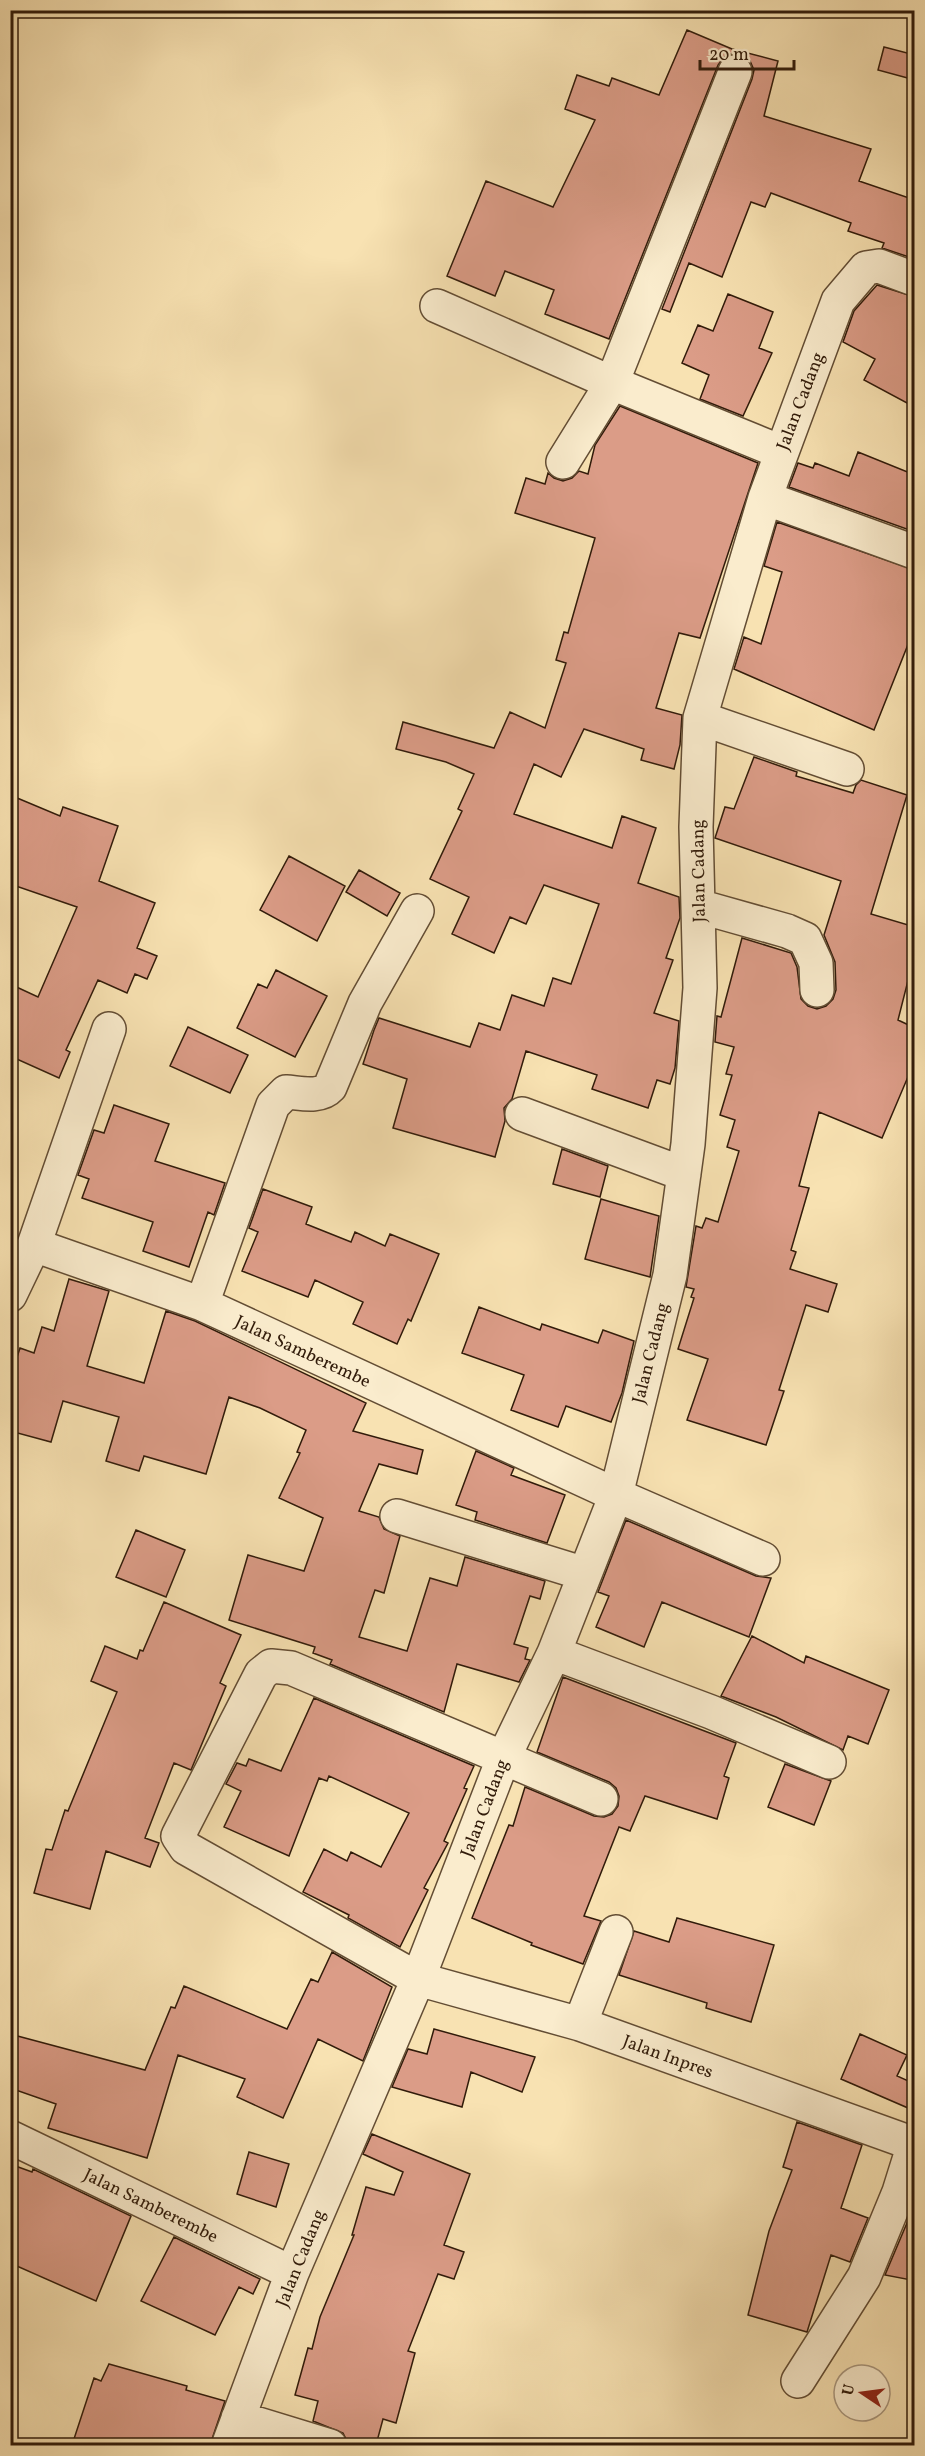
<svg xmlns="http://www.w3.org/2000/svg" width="925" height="2456" viewBox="0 0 925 2456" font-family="Vollkorn,serif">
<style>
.building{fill:#db9c87;stroke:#311b0a;stroke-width:1.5}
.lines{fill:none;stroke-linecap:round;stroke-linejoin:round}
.minor-casing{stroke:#634d34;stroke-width:36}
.minor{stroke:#faeccd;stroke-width:33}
.labels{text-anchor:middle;stroke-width:5;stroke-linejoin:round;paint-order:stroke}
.street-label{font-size:18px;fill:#311b0a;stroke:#faeccd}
</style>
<rect width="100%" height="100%" fill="#f8e2b2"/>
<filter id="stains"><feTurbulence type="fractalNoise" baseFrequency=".00333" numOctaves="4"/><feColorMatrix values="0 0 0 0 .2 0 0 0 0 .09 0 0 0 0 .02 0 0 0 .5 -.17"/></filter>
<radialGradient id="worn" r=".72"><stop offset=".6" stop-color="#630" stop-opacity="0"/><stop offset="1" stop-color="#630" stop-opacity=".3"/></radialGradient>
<path class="building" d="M687 30 732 49 778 61 764 116 871 149 859 181 915 200V259L882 248 884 243 848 231 851 223 771 193 765 207 751 202 722 277 689 263 670 312 662 309 752 79 754 70 750 61 742 55 733 53 724 57 718 65 609 339 545 314 554 290 505 271 495 296 447 276 486 181 553 207 595 120 565 109 577 75 609 86 612 78 659 95Z
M884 47 915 55V80L878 70Z
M877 285 915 297V389L907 403 864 380 875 359 843 342 854 311Z
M728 294 773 312 759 348 772 353 743 416 700 399 709 375 682 363 698 325 713 331Z
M620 406 758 463 700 638 679 633 656 708 682 715 680 745 674 769 641 760 644 749 584 729 561 777 534 764 514 814 612 848 622 816 656 828 638 883 679 897 680 918 666 958 673 960 654 1013 679 1021 675 1068 670 1084 657 1080 648 1108 592 1089 597 1075 526 1051 512 1099 504 1108 505 1121 495 1157 393 1128 407 1079 363 1064 374 1030 379 1018 470 1047 479 1023 500 1030 512 995 544 1006 553 978 571 984 599 904 544 885 526 924 510 917 494 953 452 934 469 897 430 879 462 811 458 809 474 774 446 762 396 749 403 722 494 748 510 712 545 728 566 663 556 660 564 632 568 633 595 538 515 513 526 478 545 484 548 473 554 478 563 481 572 478 579 471 588 474 595 445Z
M858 452 915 475V532L789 487 798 463 813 468 815 463 849 476Z
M777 522 915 570V644L909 642 874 730 734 669 744 637 761 644 782 572 764 566Z
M754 757 797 772 796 776 853 793 856 785 861 780 907 795 871 914 915 927V953L898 1020 915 1028V1073L910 1072 882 1138 819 1112 799 1186 809 1188 791 1250 796 1252 790 1269 837 1284 828 1312 806 1305 779 1390 784 1391 766 1445 687 1420 708 1359 678 1349 694 1298 691 1297 694 1289 686 1287 696 1226 702 1228 706 1218 718 1222 739 1151 727 1147 735 1120 720 1115 732 1075 726 1074 734 1047 715 1042 717 1016 721 1017 742 938 791 953 797 967 801 999 808 1006 817 1009 826 1006 833 999 836 990 835 962 824 935 841 881 715 838 725 807 734 809Z
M10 795 60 816 63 807 118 826 99 881 155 903 137 948 157 956 147 979 135 974 127 993 98 980 66 1050 70 1052 59 1078 10 1056V984L38 997 77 907 10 884Z
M289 856 345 886 317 941 260 910Z
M359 870 400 893 387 916 346 892Z
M276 970 327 996 295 1057 237 1028 258 984 267 988Z
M188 1027 248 1055 230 1093 170 1066Z
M114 1105 169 1124 155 1161 225 1183 214 1215 208 1212 189 1267 143 1251 153 1222 82 1198 89 1179 78 1175 94 1130 104 1133Z
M562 1149 608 1166 600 1197 553 1184Z
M263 1189 312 1207 306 1224 351 1242 355 1232 385 1246 390 1234 439 1254 411 1321 408 1319 397 1344 353 1324 363 1302 315 1280 308 1297 242 1271 258 1232 249 1228Z
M601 1199 659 1216 650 1277 585 1259Z
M69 1279 109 1291 87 1366 144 1383 166 1311 195 1321 366 1403 353 1431 423 1450 417 1474 379 1464 359 1511 379 1517 384 1529 400 1536 384 1593 375 1590 359 1637 407 1651 430 1578 457 1586 465 1557 545 1581 540 1599 530 1596 514 1644 528 1648 525 1659 530 1660 519 1682 457 1664 444 1712 330 1664 332 1660 313 1653 315 1647 229 1620 248 1555 304 1571 323 1518 279 1498 300 1453 297 1452 306 1430 260 1408 229 1397 206 1474 144 1456 139 1471 106 1461 119 1417 63 1401 51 1442 10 1431V1379L20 1348 34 1353 42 1327 54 1331Z
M479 1307 540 1330 542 1324 598 1343 603 1330 634 1341 622 1393 611 1422 566 1406 558 1427 511 1410 524 1375 462 1353Z
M476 1451 514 1468 511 1475 565 1495 547 1543 475 1520 477 1512 456 1505Z
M626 1520 756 1576 771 1578 749 1637 662 1602 644 1647 596 1627 609 1596 598 1592Z
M136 1530 185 1550 166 1597 116 1577Z
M164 1602 241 1635 220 1683 226 1686 191 1770 174 1763 145 1838 159 1843 150 1867 106 1851 90 1909 34 1893 46 1849 52 1850 65 1810 68 1811 117 1692 91 1681 105 1646 137 1659 140 1650 143 1651Z
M752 1636 804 1663 806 1656 889 1690 868 1744 848 1736 843 1750 776 1717 721 1696Z
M563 1677 736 1743 724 1776 729 1778 717 1819 645 1796 630 1831 619 1827 584 1916 601 1921 583 1964 531 1945 532 1943 472 1918 509 1825 513 1826 525 1787 594 1816 604 1817 612 1814 618 1806 619 1796 616 1788 609 1782 537 1752Z
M314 1698 474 1766 464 1788 467 1789 444 1841 448 1843 424 1888 428 1890 400 1947 348 1918 349 1915 303 1892 324 1849 347 1861 351 1852 381 1867 409 1813 329 1776 327 1781 319 1778 289 1856 224 1827 241 1791 226 1784 237 1763 246 1766 249 1759 281 1771Z
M785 1764 831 1781 814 1825 768 1807Z
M677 1918 774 1945 751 2022 706 2008 707 2003 619 1975 634 1931 669 1942Z
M332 1952 392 1987 363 2061 318 2039 283 2118 237 2097 245 2079 178 2055 147 2158 48 2128 56 2104 10 2088V2034L145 2070 171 2007 175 2008 184 1986 287 2029 311 1979 318 1982Z
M434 2029 535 2057 522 2092 471 2072 462 2107 392 2087 408 2049 427 2054Z
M860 2034 907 2055 897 2076 915 2084V2111L841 2079Z
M797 2122 862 2145 841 2208 868 2218 850 2262 831 2255 807 2332 748 2315 769 2231 792 2170 783 2167Z
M372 2134 470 2174 444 2245 464 2252 454 2279 438 2274 408 2351 415 2353 396 2423 383 2419 376 2445H349L343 2433 313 2421 318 2401 295 2395 308 2348 312 2349 320 2317 354 2235H352L366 2187 394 2195 403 2172 363 2154Z
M249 2152 289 2164 276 2207 237 2194Z
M10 2164 32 2172 33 2169 131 2216 96 2301 10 2263Z
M915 2204V2263L911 2280 885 2275Z
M174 2237 260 2279 253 2294 239 2287 215 2335 141 2301Z
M109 2364 187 2386 186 2390 225 2401 210 2445H72L94 2378 101 2381Z"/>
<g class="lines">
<g class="minor-casing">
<path id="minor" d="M437 306 612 383 781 452
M563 462 612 383 735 72
M765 498 914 552
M700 718 847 769
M698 906 787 931 805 939 816 963 817 990
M522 1114 684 1174
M34 1245 109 1029
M10 1295 34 1245 202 1304 616 1495 763 1559
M202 1304 273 1105 286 1092C301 1093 320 1098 330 1087L365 1003 417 911
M397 1516 585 1574
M554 1653 711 1712 829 1762
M601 1799 291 1668 271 1666 261 1674 178 1836 186 1848 418 1979 580 2024 914 2144
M580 2024 616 1932
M10 2137 292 2273
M798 2381 864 2277 899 2192 914 2144
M238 2418 330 2446
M228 2446 292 2273 418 1979 503 1759 554 1653 616 1495 670 1275 688 1144 700 988 696 827 700 718 765 498 838 301 866 268 879 266 914 279"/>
</g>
<use href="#minor" class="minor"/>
</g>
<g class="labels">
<g class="street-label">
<text transform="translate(800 401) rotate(-69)" y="6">Jalan Cadang</text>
<text transform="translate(698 871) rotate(-91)" y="6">Jalan Cadang</text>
<text transform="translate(303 1351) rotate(25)" y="6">Jalan Samberembe</text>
<text transform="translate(650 1353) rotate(-76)" y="6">Jalan Cadang</text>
<text transform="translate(484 1808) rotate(-69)" y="6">Jalan Cadang</text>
<text transform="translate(668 2056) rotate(20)" y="6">Jalan Inpres</text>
<text transform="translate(151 2205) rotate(26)" y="6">Jalan Samberembe</text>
<text transform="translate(300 2258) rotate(-68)" y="6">Jalan Cadang</text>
</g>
</g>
<rect width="925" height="2456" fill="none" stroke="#f8e2b2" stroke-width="36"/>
<rect x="12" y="12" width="901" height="2432" fill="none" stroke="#311b0a" stroke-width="3"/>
<rect x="18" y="18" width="889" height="2420" fill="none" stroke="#311b0a" stroke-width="1.5"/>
<g transform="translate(862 2393) rotate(283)"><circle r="28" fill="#faeccd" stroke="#aa987f" stroke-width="1.5"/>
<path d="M0-4.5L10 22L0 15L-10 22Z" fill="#8f2418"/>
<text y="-9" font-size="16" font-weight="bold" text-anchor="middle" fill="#311b0a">U</text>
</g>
<path d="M700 60v9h94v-9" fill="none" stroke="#311b0a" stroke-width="3"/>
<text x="709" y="60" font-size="18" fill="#311b0a" stroke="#faeccd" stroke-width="4.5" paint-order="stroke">20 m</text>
<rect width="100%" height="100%" filter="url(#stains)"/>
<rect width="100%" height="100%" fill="url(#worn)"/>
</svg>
